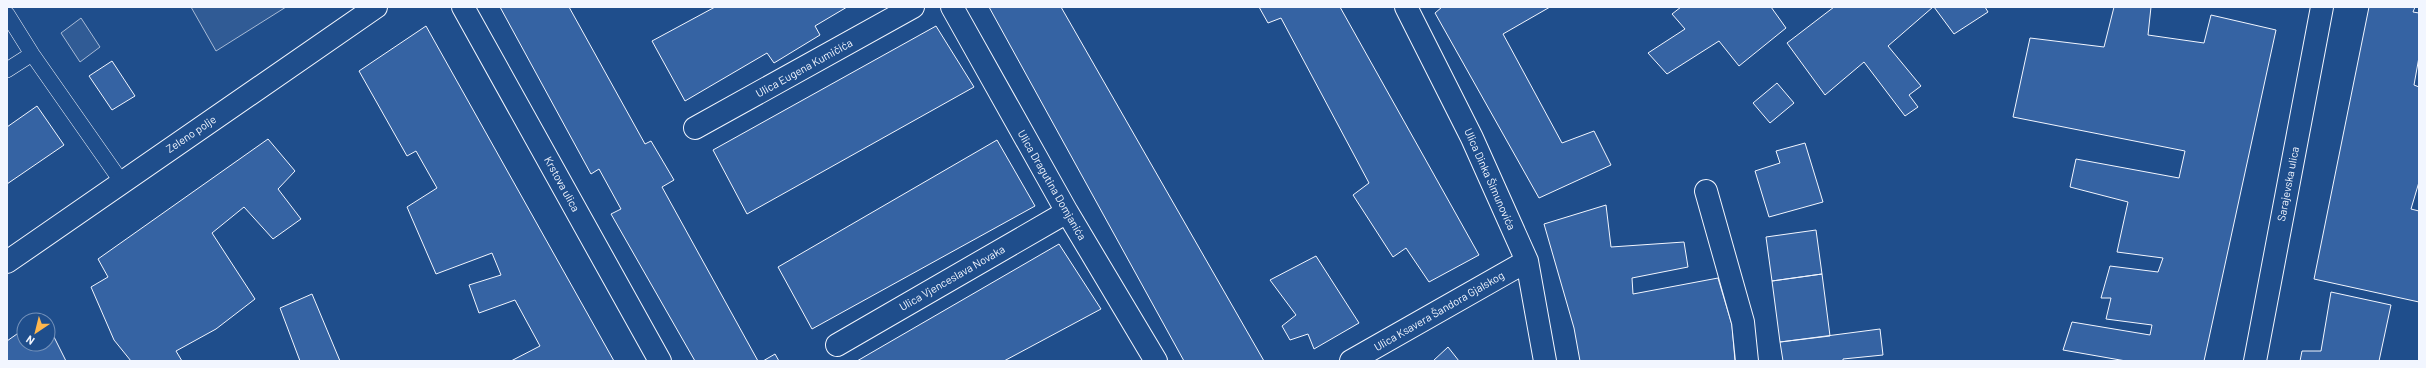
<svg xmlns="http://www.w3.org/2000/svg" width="2426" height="368" viewBox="0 0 2426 368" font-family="Barlow,sans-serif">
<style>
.built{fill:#305b95;stroke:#a8bbd7}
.building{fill:#3563a3;stroke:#f2f6ff}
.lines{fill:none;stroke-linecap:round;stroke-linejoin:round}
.lane-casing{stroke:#f2f6ff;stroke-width:16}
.street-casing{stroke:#f2f6ff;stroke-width:24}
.lane{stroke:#1f4e8c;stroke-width:15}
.street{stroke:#1f4e8c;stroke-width:22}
.labels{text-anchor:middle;stroke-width:3;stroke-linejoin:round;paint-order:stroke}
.street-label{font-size:11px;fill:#f2f6ff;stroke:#1f4e8c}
</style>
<rect width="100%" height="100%" fill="#1f4e8c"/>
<path class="built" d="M191 7H286L216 51Z
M81 18 100 47 80 62 61 33Z"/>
<path class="building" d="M500 7H569L645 144 651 141 674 180 662 187 758 361H695L611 214 621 209 599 169 591 174Z
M715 7H847L815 26 820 35 774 63 767 53 685 101 652 41Z
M989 7H1061L1264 361H1184Z
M1259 7H1340L1479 255 1429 282 1406 248 1393 257 1353 195 1369 183 1281 18 1268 23Z
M1442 7H1550L1503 34 1562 143 1594 131 1611 165 1539 198 1435 13Z
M1681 7H1771L1786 28 1739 66 1719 41 1667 74 1648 53 1685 29 1672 14Z
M1834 7H1933L1888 46 1921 86 1909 95 1918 107 1905 116 1864 62 1825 95 1787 43Z
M1934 7H1985L1988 12 1954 34Z
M2114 7H2151L2148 35 2204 43 2211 15 2276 30 2204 361H2126L2063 350 2072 322 2150 335 2152 325 2106 319 2111 298H2101L2110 266 2158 272 2163 258 2117 252 2128 202 2070 187 2076 159 2179 178 2185 151 2013 117 2030 38 2104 47Z
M2369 7H2415L2413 12 2419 13V57L2414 85 2419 87V182L2411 209 2419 211V302L2314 279Z
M426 26 614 361H511L540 346 515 300 479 313 469 285 501 275 492 253 436 274 407 207 437 188 416 151 407 156 359 71Z
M936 26 974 87 747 214 713 150Z
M112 61 135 96 112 110 89 76Z
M1777 83 1794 103 1770 123 1753 103Z
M37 106 64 145 7 184V127Z
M268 139 295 171 278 189 301 219 273 239 244 207 212 233 255 299 216 329 176 351 182 361H131L114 340 91 287 108 277 98 259Z
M997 140 1035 206 812 329 778 267Z
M1805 143 1823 202 1769 217 1755 171 1780 163 1776 151Z
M1606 205 1611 247 1684 242 1688 267 1632 278 1633 294 1718 278 1732 325 1735 361H1580L1574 328 1544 224Z
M1816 230 1822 274 1772 281 1766 237Z
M1059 244 1101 309 1004 361H857Z
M1316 256 1359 323 1314 349 1308 334 1290 340 1282 326 1296 315 1270 280Z
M1822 274 1830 336 1780 342 1772 281Z
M2331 292 2391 305 2379 361H2300L2302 351H2321Z
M312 294 340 361H300L280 308Z
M48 325 66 361H7V341L24 329V344H48Z
M1880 329 1883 355 1843 359V361H1783L1780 342Z
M1448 347 1459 361H1433Z
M775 354 779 361H763Z"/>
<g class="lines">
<g class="lane-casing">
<path id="lane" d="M7 14 32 54 121 181
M7 70 32 54"/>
</g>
<g class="street-casing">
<path id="street" d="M463 7 660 361
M952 7 1067 212 1156 361
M1406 7 1472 138 1527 261 1545 361
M695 128 913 7
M1706 191 1743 322 1747 361
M7 262 376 7
M837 345 1067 212
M1351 361 1527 261
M2255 361 2322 7"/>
</g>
<use href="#lane" class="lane"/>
<use href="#street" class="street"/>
</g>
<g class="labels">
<g class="street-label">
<text transform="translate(804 68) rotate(-29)" y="4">Ulica Eugena Kumičića</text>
<text transform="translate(191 134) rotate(-34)" y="4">Zeleno polje</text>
<text transform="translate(1490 179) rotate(66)" y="4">Ulica Dinka Šimunovića</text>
<text transform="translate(562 184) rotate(61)" y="4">Krstova ulica</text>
<text transform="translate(2288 184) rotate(-79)" y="4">Sarajevska ulica</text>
<text transform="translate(1052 185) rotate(60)" y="4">Ulica Dragutina Domjanića</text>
<text transform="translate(952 278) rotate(-30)" y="4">Ulica Vjenceslava Novaka</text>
<text transform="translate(1439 311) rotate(-30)" y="4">Ulica Ksavera Šandora Gjalskog</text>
</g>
</g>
<rect width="2426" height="368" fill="none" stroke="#f2f6ff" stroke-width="16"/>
<g transform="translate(36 332) rotate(215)"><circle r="19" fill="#1f4e8c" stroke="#7391ba"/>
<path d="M0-3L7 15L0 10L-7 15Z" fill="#ffb74d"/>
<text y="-6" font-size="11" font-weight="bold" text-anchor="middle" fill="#f2f6ff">N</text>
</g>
</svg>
